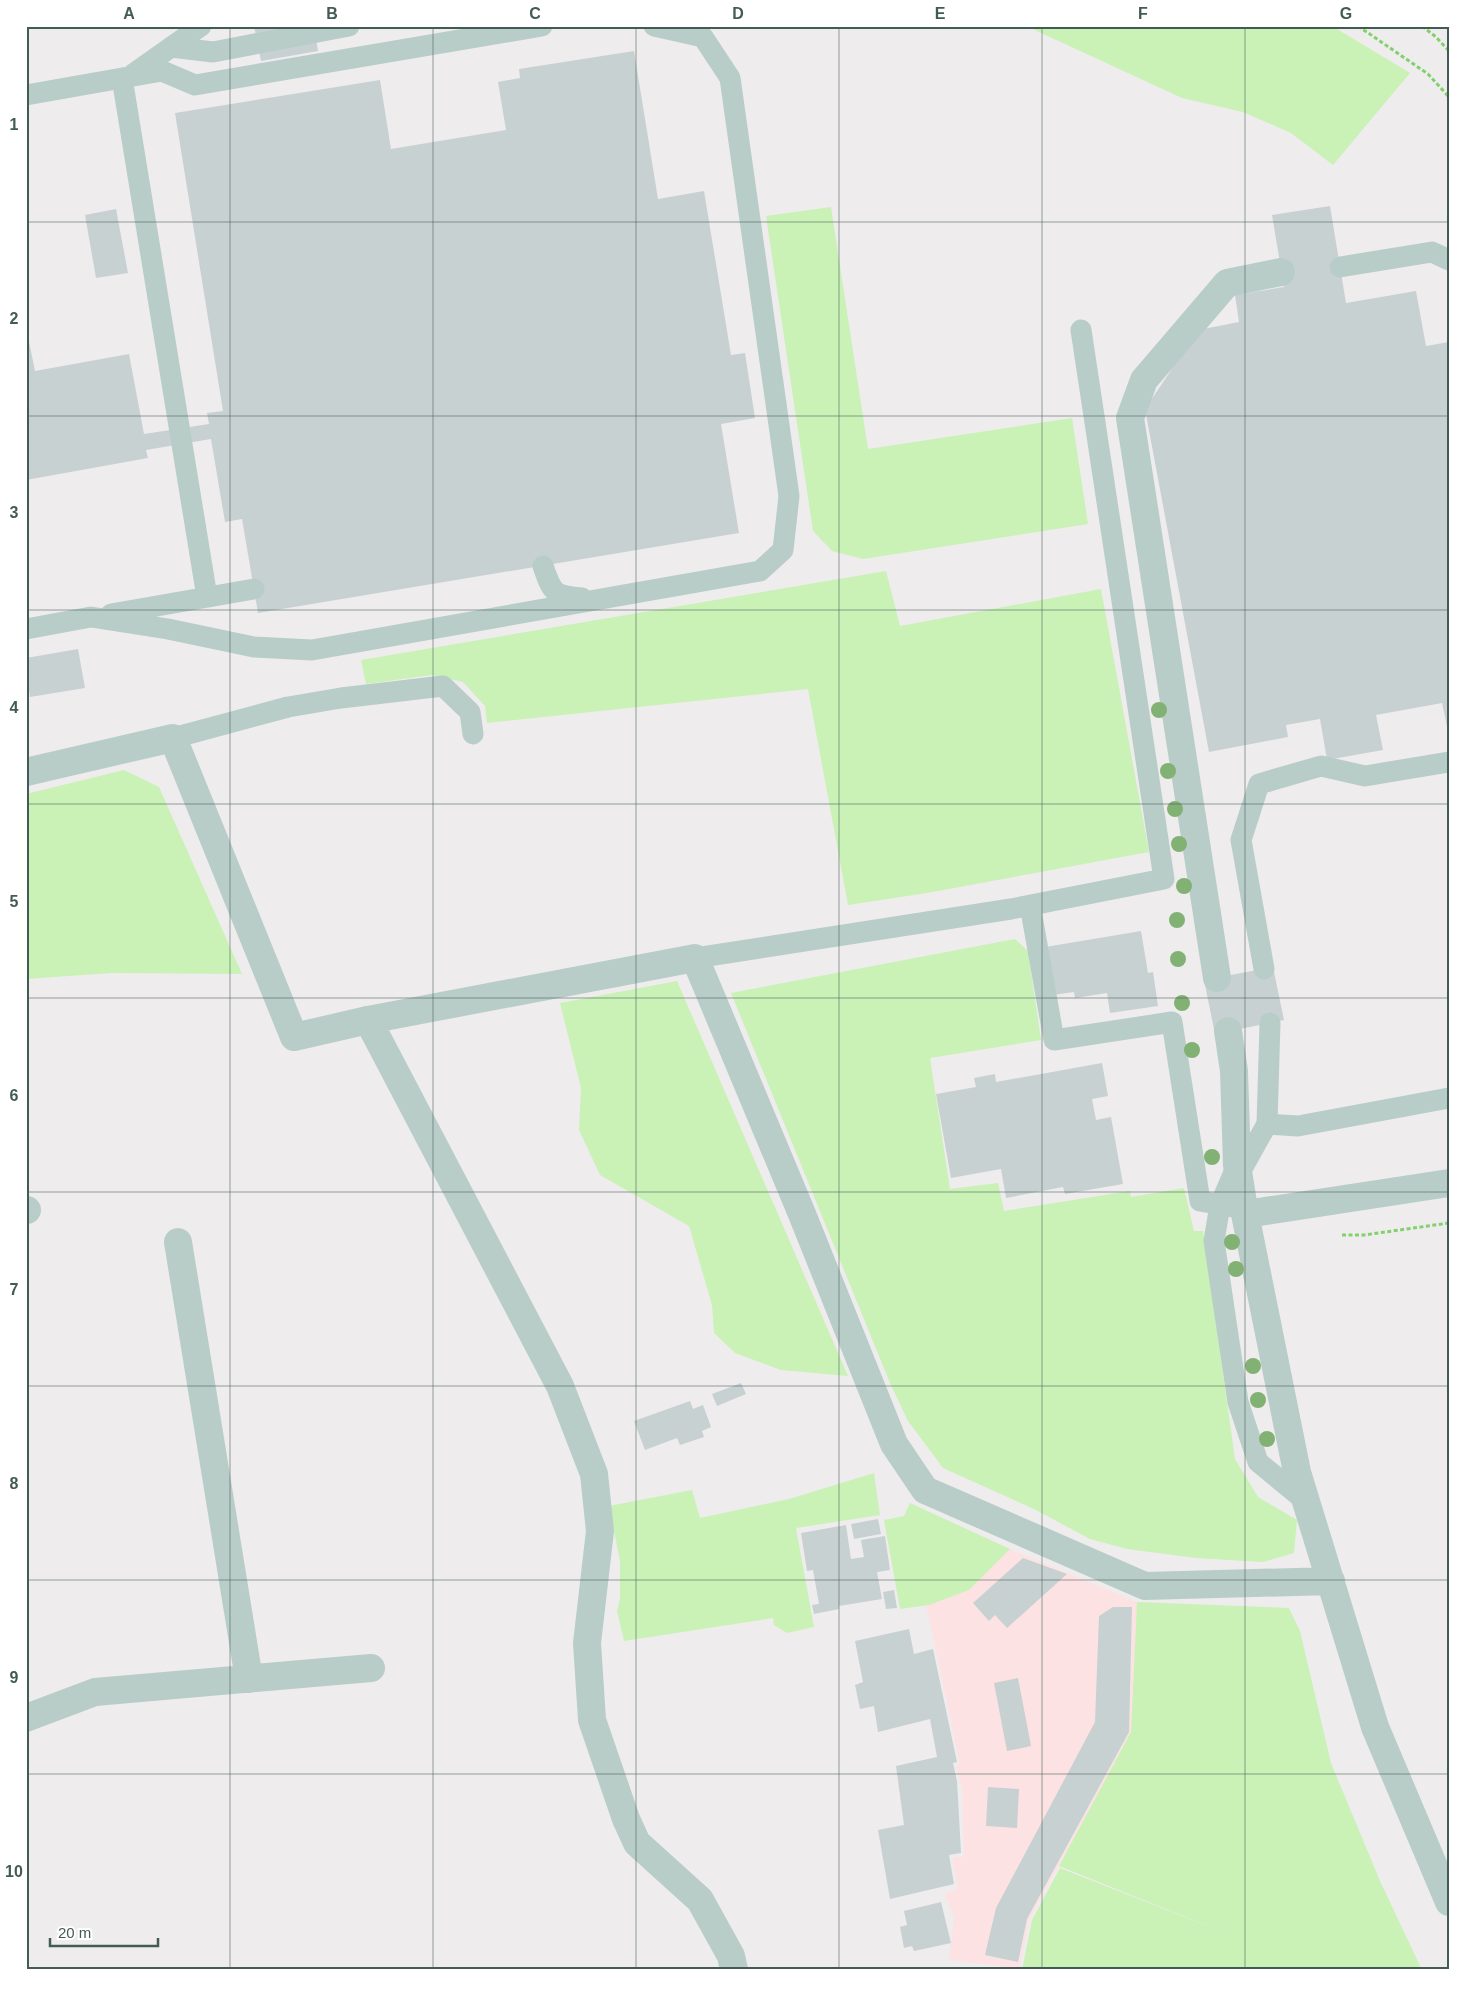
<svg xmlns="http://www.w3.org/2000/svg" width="1475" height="1996" viewBox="0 0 1475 1996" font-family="Helvetica,sans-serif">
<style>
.commercial{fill:#fde2e3}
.green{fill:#caf1b6}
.building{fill:#c7d1d1}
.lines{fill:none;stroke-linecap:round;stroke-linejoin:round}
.path{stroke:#82d16c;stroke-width:3;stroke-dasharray:4 2.5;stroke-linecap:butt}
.service{stroke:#b9cdc8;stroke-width:21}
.minor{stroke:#b9cdc8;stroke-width:28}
.tertiary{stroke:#b9cdc8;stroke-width:28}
.tree{fill:#82b174}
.grid{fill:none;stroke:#435b55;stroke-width:1;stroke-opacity:0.55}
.neatline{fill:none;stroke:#435b55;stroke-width:2}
.grid-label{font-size:16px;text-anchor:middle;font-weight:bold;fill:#435b55}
</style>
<rect width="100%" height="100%" fill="#efecee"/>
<path class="commercial" d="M1010 1549 1137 1602 1131 1732 1029 1920 1019 1969 949 1960 954 1918 945 1893 958 1889 952 1858 964 1856 962 1789 956 1766 960 1764 926 1605 969 1590Z"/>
<path class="green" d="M1026 26H1332L1410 73 1333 165 1291 133 1243 112 1182 98Z
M831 207 868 449 1072 418 1088 524 863 559 832 551 813 531 766 216Z
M886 571 900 626 1101 589 1149 852 927 893 848 905 808 689 487 723 485 706 463 682 432 675 366 684 361 660Z
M124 770 159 787 242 974 112 973 26 979V794Z
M1015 939 1028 951 1041 1040 930 1058 950 1189 998 1183 1004 1211 1130 1191 1131 1197 1184 1188 1194 1231H1203L1235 1459 1258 1497 1297 1520 1294 1553 1263 1562 1196 1558 1127 1549 1090 1539 1034 1509 943 1468 908 1421 890 1383 731 993Z
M677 981 848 1376 781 1370 735 1353 714 1333 712 1305 689 1226 600 1175 579 1130 581 1088 560 1003Z
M874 1473 880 1515 796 1528 814 1627 787 1633 774 1625 773 1618 624 1641 617 1611 620 1599V1561L609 1506 692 1490 700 1518 789 1499Z
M910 1503 1010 1549 969 1590 929 1605 900 1609 884 1520 904 1516Z
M1137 1602 1289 1608 1300 1631 1331 1763 1380 1881 1422 1970H1022L1032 1920 1060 1868 1228 1934 1059 1866 1131 1732Z"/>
<path class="building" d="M254 26H314L318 51 261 61Z
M634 51 658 199 704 191 731 355 745 353 755 418 721 424 739 533 258 613 242 519 225 522 211 439 146 450 148 458 26 480V327L35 371 129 354 144 434 209 424 207 413 223 411 175 113 380 80 391 149 506 130 498 82 520 78 519 69Z
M1330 206 1346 303 1416 291 1426 346 1449 342V735L1442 703 1376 715 1383 750 1327 760 1320 719 1286 725 1288 737 1209 752 1145 409 1198 330 1239 322 1235 295 1284 287 1272 215Z
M116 209 128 273 96 278 85 215Z
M78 649 85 688 30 697 26 672V658Z
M1141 931 1148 973 1153 972 1158 1006 1110 1013 1107 993 1075 998 1074 992 1053 995 1045 947Z
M1273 967 1284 1020 1215 1034 1204 980Z
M1102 1063 1108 1096 1092 1099 1096 1120 1111 1117 1123 1184 1065 1194 1063 1187 1006 1198 1001 1169 951 1178 936 1094 976 1087 974 1078 995 1074 996 1082Z
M741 1383 746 1394 717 1406 712 1394Z
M690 1401 693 1409 703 1405 711 1427 702 1431 704 1437 680 1445 677 1438 645 1450 634 1421Z
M878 1519 881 1534 854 1539 851 1524Z
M846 1525 851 1559 864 1557 861 1540 885 1536 890 1570 877 1572 882 1599 839 1606V1609L814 1614 812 1605 819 1604 813 1570 807 1571 801 1533Z
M1023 1558 1067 1574 1007 1628 995 1615 989 1621 973 1603Z
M894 1590 897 1608 886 1609 883 1592Z
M1113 1607H1132L1129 1732 1027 1919 1018 1962 985 1955 996 1908 1095 1722 1099 1616Z
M909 1629 914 1654 933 1649 957 1762 953 1763 957 1781 961 1853 949 1855 954 1884 890 1899 878 1830 904 1825 896 1766 937 1757 930 1719 878 1732 874 1706 860 1709 855 1685 863 1682 855 1641Z
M1018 1678 1031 1746 1007 1751 994 1683Z
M988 1787 1019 1789 1017 1828 986 1826Z
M941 1902 951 1943 914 1951 912 1946 904 1948 900 1927 907 1925 904 1911Z"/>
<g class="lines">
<path class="path" d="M1358 26 1428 74 1449 97
M1422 26 1436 37 1449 51
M1342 1235H1364L1449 1223"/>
<path class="service" d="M171 47 213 52 349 26
M133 74 201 26
M122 78 207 597
M26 95 162 71 195 85 542 26
M1340 267 1432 252 1449 260
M543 566C552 592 553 596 582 598
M111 614 254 589
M26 629 91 617 168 629 254 647 312 650 760 571 783 550 789 496 730 78 703 37 654 26
M173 738 288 707 341 698 443 686 470 712 473 734
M1030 905 1054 1040 1172 1022 1200 1201 1244 1209
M695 958 1011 909 1164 879 1081 330
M1264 969 1241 840 1259 784 1321 766 1365 776 1449 762
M1267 1124 1298 1126 1449 1098
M1237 1165 1220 1205 1214 1241 1238 1402 1258 1462 1303 1499
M1239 1174 1267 1124 1270 1023"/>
<path class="minor" d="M368 1020 560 1386 594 1474 600 1531 587 1643 592 1720 626 1819 637 1843 700 1900 731 1956 734 1970
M26 1210H27
M1246 1214 1449 1183
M178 1242 249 1679
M26 1718 95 1692 371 1668"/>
<path class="tertiary" d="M26 772 173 738 294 1037 368 1020 695 958 802 1214 894 1444 925 1490 1145 1586 1331 1581
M1217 978 1130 418 1144 380 1227 283 1281 272
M1228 1031 1234 1071 1237 1165 1244 1209 1297 1472 1375 1727 1449 1902"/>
</g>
<g class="tree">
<circle cx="1159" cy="710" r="8"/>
<circle cx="1168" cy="771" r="8"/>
<circle cx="1175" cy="809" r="8"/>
<circle cx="1179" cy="844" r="8"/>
<circle cx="1184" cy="886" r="8"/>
<circle cx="1177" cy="920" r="8"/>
<circle cx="1178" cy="959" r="8"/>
<circle cx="1182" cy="1003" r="8"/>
<circle cx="1192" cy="1050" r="8"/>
<circle cx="1212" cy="1157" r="8"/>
<circle cx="1232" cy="1242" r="8"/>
<circle cx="1236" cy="1269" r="8"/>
<circle cx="1253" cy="1366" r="8"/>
<circle cx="1258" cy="1400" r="8"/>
<circle cx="1267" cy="1439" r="8"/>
</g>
<path class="grid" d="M230 26V1970M433 26V1970M636 26V1970M839 26V1970M1042 26V1970M1245 26V1970M26 222H1449M26 416H1449M26 610H1449M26 804H1449M26 998H1449M26 1192H1449M26 1386H1449M26 1580H1449M26 1774H1449"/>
<rect width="1475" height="1996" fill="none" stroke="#ffffff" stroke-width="55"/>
<path d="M50 1938v8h108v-8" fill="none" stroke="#435b55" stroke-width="2.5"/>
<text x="58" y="1938" font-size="15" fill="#435b55" stroke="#ffffff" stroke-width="4" paint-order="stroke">20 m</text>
<rect x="28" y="28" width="1420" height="1940" class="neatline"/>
<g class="grid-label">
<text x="129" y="19">A</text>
<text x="332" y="19">B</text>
<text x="535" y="19">C</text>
<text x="738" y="19">D</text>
<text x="940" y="19">E</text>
<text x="1143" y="19">F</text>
<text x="1346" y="19">G</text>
<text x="14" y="130">1</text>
<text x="14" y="324">2</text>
<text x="14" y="518">3</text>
<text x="14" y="713">4</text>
<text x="14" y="907">5</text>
<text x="14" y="1101">6</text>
<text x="14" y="1295">7</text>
<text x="14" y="1489">8</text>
<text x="14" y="1683">9</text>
<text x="14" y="1877">10</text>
</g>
</svg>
